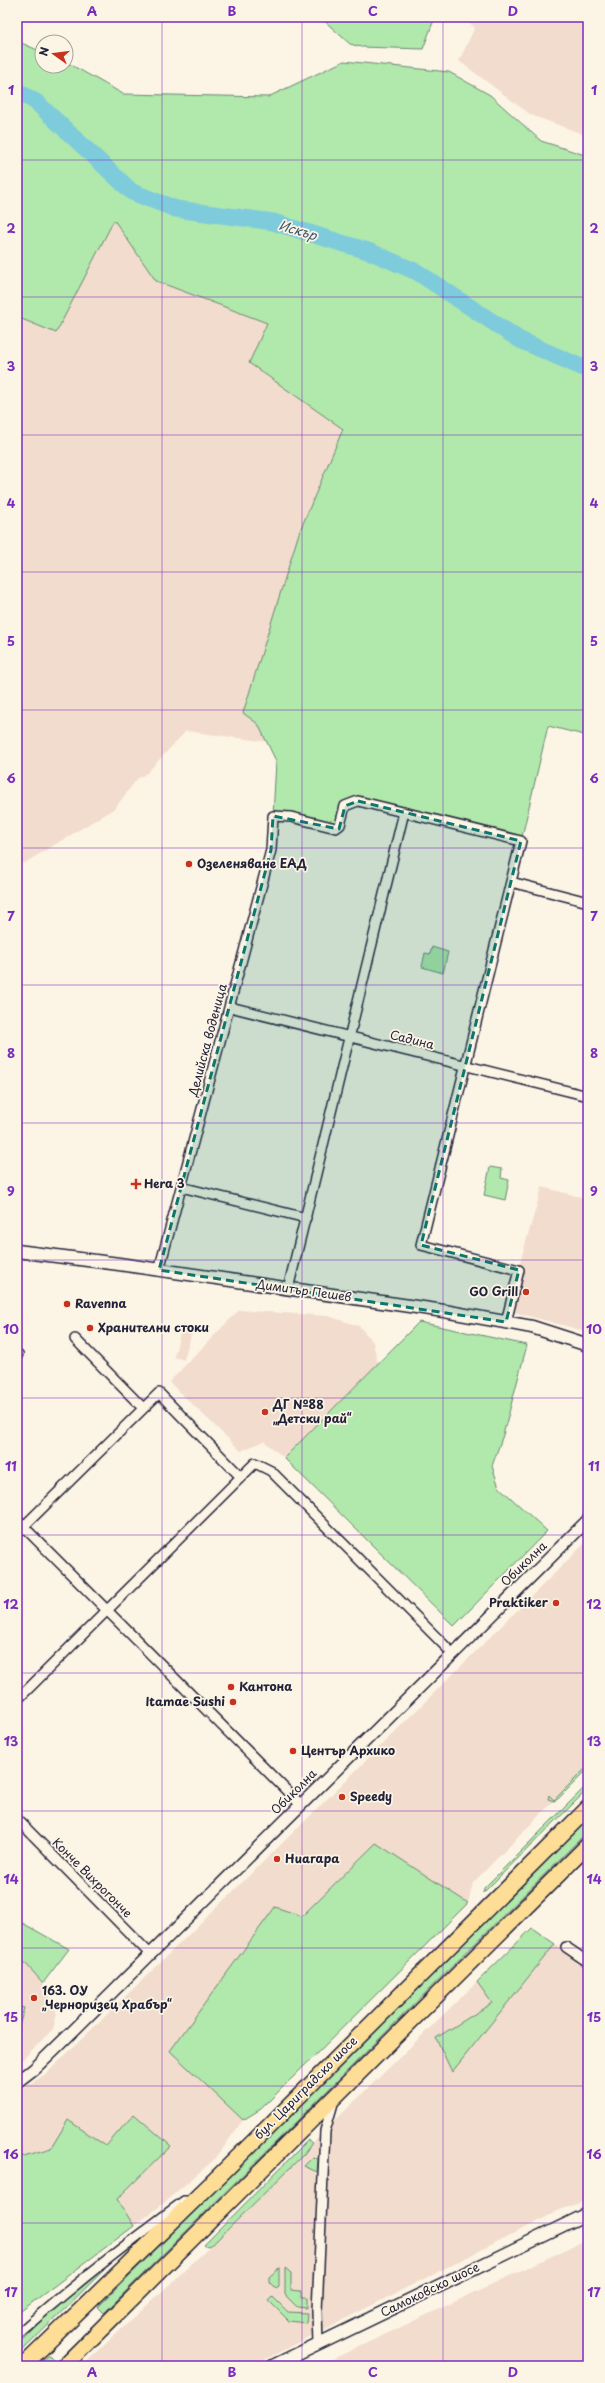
<svg xmlns="http://www.w3.org/2000/svg" width="605" height="2383" viewBox="0 0 605 2383" font-family="'Playpen Sans',sans-serif">
<style>
.built{fill:#f2dccd}
.green{fill:#b1e8ab;stroke:#6a8573}
.lines{fill:none;stroke-linecap:round;stroke-linejoin:round}
.river{stroke:#7ecbdc;stroke-width:17}
.minor-casing{stroke:#22223b;stroke-width:12}
.tertiary-casing{stroke:#22223b;stroke-width:14}
.secondary-casing{stroke:#22223b;stroke-width:15}
.trunk-casing{stroke:#22223b;stroke-width:18}
.minor{stroke:#fcf5e5;stroke-width:9}
.tertiary{stroke:#fcf5e5;stroke-width:11}
.secondary{stroke:#fcf5e5;stroke-width:12}
.trunk{stroke:#fede96;stroke-width:15}
.marked{fill:#0f766e;fill-opacity:0.2;stroke:#0f766e;stroke-width:3;stroke-dasharray:8 5;stroke-linejoin:round}
.grid{fill:none;stroke:#7b2cbf;stroke-width:1;stroke-opacity:0.55}
.poi-dot{fill:#c8321e;stroke:#fcf5e5;stroke-width:1.5}
.labels{text-anchor:middle;stroke-width:3.5;stroke-linejoin:round;paint-order:stroke}
.poi-label{font-size:12px;font-weight:bold;fill:#22223b;stroke:#fcf5e5;text-anchor:start}
.street-label{font-size:12px;fill:#22223b;stroke:#fcf5e5}
.water-label{font-size:13px;font-style:italic;fill:#3e556b;stroke:#fcf5e5}
.neatline{fill:none;stroke:#7b2cbf;stroke-width:1.5}
.grid-label{font-size:13px;text-anchor:middle;font-weight:bold;fill:#7b2cbf}
</style>
<rect width="100%" height="100%" fill="#fcf5e5"/>
<filter id="ink" filterUnits="userSpaceOnUse"><feTurbulence type="fractalNoise" baseFrequency=".025" numOctaves="2"/><feDisplacementMap in="SourceGraphic" scale="8" xChannelSelector="R" yChannelSelector="G"/><feConvolveMatrix kernelMatrix="1 2 1 2 8 2 1 2 1" color-interpolation-filters="sRGB"/></filter>
<g filter="url(#ink)">
<path class="built" d="M460 17H588V136L531 115 459 61 475 27Z
M114 220 156 281 267 323 250 363 343 429 284 744 186 731 147 773 137 779 115 808 23 864 19 861 17 863V317L56 333Z
M542 1187 588 1199V1332L506 1310Z
M239 1310 328 1316 359 1326 373 1342 378 1364 284 1458 264 1441 241 1451 169 1382Z
M182 1325 193 1328 184 1360 174 1357Z
M588 1540V1766L473 1883 468 1903 261 2109 243 2120 216 2158 159 2207 17 2314V2091L46 2074 309 1817Z
M532 1928 588 1967V2200L560 2210 252 2366H82L215 2242 312 2143Z
M17 1954 43 1983 57 2014 53 2029 17 2065Z
M588 2239V2366H318Z"/>
<path class="green" d="M320 17H435L423 49 361 47 350 44Z
M17 41 42 52V66H66V62L123 94 268 97 344 61 449 72 490 95 541 141 588 156V736L548 726 521 841 358 801 345 806 340 825 273 816 276 761 258 724 243 713 299 533 343 429 249 363 267 323 156 281 114 220 56 333 17 317Z
M432 947 448 952 443 973 422 967 425 953 430 954Z
M490 1167 502 1169 501 1178 509 1180 505 1200 484 1195Z
M419 1322 527 1345 503 1435 492 1466 499 1487 547 1531 454 1626 284 1458Z
M588 1766V1769L558 1799 554 1801 548 1799 549 1795 554 1800Z
M588 1784V1789L483 1893 484 1888Z
M588 1819V1831L104 2313 98 2307Z
M376 1843 468 1903 261 2109 243 2120 170 2051 275 1907 302 1916Z
M17 1920 69 1949 43 1983 17 1954Z
M532 1928 555 1944 452 2072 436 2038 492 2003 477 1982Z
M17 2006 24 2008 17 2034Z
M134 2114 171 2146 117 2199 134 2226 17 2314V2158L51 2148 68 2120 106 2146Z
M308 2140 312 2143 304 2154 215 2242 207 2247 204 2245Z
M313 2157 318 2159 317 2172 304 2166Z
M114 2260 17 2356V2345C44 2319 81 2276 114 2260Z
M279 2268V2287L276 2289 269 2282V2277Z
M285 2268 291 2273V2290L301 2291V2298H307V2308L297 2307 285 2295Z
M273 2297 288 2312 307 2313 306 2323 289 2321 269 2301Z
M49 2355 55 2361 50 2366H38Z"/>
<g class="lines">
<path class="river" d="M17 91 36 102 132 192 176 209 273 222 371 252 417 272 520 340 588 370"/>
<g class="minor-casing">
<path id="minor" d="M511 882 588 902
M230 1007 588 1096
M181 1187 306 1218
M159 1270 271 850 273 816 291 817 336 828 340 825 345 806 358 801 521 841 421 1245 519 1270 506 1322
M288 1289 404 812
M75 1339 143 1408
M17 1356 18 1354
M17 1520 300 1804
M17 1533 159 1393 241 1477
M17 1700 255 1463 271 1471 452 1653
M17 1819 150 1954
M566 1947 588 1962
M17 2335C70 2287 126 2244 184 2201
M318 2344 317 2311 325 2131 334 2100"/>
</g>
<g class="tertiary-casing">
<path id="tertiary" d="M17 2082 34 2069 74 2030 588 1520"/>
</g>
<g class="secondary-casing">
<path id="secondary" d="M17 1251 119 1264 444 1311 532 1327 588 1345
M273 2366 588 2214"/>
</g>
<g class="trunk-casing">
<path id="trunk" d="M23 2366 222 2173 588 1808
M64 2366 588 1845"/>
</g>
<use href="#minor" class="minor"/>
<use href="#tertiary" class="tertiary"/>
<use href="#secondary" class="secondary"/>
<use href="#trunk" class="trunk"/>
</g>
</g>
<path class="marked" d="M358 801 521 841 421 1245 519 1270 506 1322 159 1270 271 850 273 816 339 829 345 806Z"/>
<path class="grid" d="M162 17V2366M302 17V2366M443 17V2366M17 160H588M17 297H588M17 435H588M17 572H588M17 710H588M17 848H588M17 985H588M17 1123H588M17 1260H588M17 1398H588M17 1535H588M17 1673H588M17 1811H588M17 1948H588M17 2086H588M17 2223H588"/>
<g class="poi-dot">
<circle cx="189" cy="864" r="4"/>
<path d="M134 1178h4v4h4v4h-4v4h-4v-4h-4v-4h4z"/>
<circle cx="526" cy="1292" r="4"/>
<circle cx="67" cy="1304" r="4"/>
<circle cx="90" cy="1328" r="4"/>
<circle cx="265" cy="1412" r="4"/>
<circle cx="556" cy="1603" r="4"/>
<circle cx="231" cy="1687" r="4"/>
<circle cx="233" cy="1702" r="4"/>
<circle cx="293" cy="1751" r="4"/>
<circle cx="342" cy="1797" r="4"/>
<circle cx="277" cy="1859" r="4"/>
<circle cx="34" cy="1998" r="4"/>
</g>
<g class="labels">
<g class="poi-label">
<text x="197" y="868">Озеленяване ЕАД</text>
<text x="144" y="1188">Hera 3</text>
<text x="518" y="1296" text-anchor="end">GO Grill</text>
<text x="75" y="1308">Ravenna</text>
<text x="98" y="1332">Хранителни стоки</text>
<text x="273" y="1409">ДГ №88<tspan x="273" dy="14">„Детски рай“</tspan></text>
<text x="548" y="1607" text-anchor="end">Praktiker</text>
<text x="239" y="1691">Кантона</text>
<text x="225" y="1706" text-anchor="end">Itamae Sushi</text>
<text x="301" y="1755">Център Архико</text>
<text x="350" y="1801">Speedy</text>
<text x="285" y="1863">Ниагара</text>
<text x="42" y="1995">163. ОУ<tspan x="42" dy="14">„Черноризец Храбър“</tspan></text>
</g>
<g class="street-label">
<text transform="translate(208 1040) rotate(-75)" y="4">Делийска воденица</text>
<text transform="translate(412 1040) rotate(14)" y="4">Садина</text>
<text transform="translate(304 1291) rotate(8)" y="4">Димитър Пешев</text>
<text transform="translate(524 1564) rotate(-44)" y="4">Обиколна</text>
<text transform="translate(294 1792) rotate(-45)" y="4">Обиколна</text>
<text transform="translate(92 1878) rotate(45)" y="4">Конче Вихрогонче</text>
<text transform="translate(306 2088) rotate(-45)" y="4">бул. Цариградско шосе</text>
<text transform="translate(430 2290) rotate(-26)" y="4">Самоковско шосе</text>
</g>
<g class="water-label">
<text transform="translate(298 230) rotate(17)" y="5">Искър</text>
</g>
</g>
<rect width="605" height="2383" fill="none" stroke="#fcf5e5" stroke-width="44"/>
<g transform="translate(54 54) rotate(284)"><circle r="19" fill="#fcf5e5" stroke="#a5a1a1"/>
<path d="M0-3L7 15L0 10L-7 15Z" fill="#c8321e"/>
<text y="-6" font-size="11" font-weight="bold" text-anchor="middle" fill="#22223b">N</text>
</g>
<rect x="22" y="22" width="561" height="2339" class="neatline"/>
<g class="grid-label">
<text x="92" y="16">A</text>
<text x="232" y="16">B</text>
<text x="373" y="16">C</text>
<text x="513" y="16">D</text>
<text x="11" y="95">1</text>
<text x="594" y="95">1</text>
<text x="11" y="233">2</text>
<text x="594" y="233">2</text>
<text x="11" y="371">3</text>
<text x="594" y="371">3</text>
<text x="11" y="508">4</text>
<text x="594" y="508">4</text>
<text x="11" y="646">5</text>
<text x="594" y="646">5</text>
<text x="11" y="783">6</text>
<text x="594" y="783">6</text>
<text x="11" y="921">7</text>
<text x="594" y="921">7</text>
<text x="11" y="1058">8</text>
<text x="594" y="1058">8</text>
<text x="11" y="1196">9</text>
<text x="594" y="1196">9</text>
<text x="11" y="1334">10</text>
<text x="594" y="1334">10</text>
<text x="11" y="1471">11</text>
<text x="594" y="1471">11</text>
<text x="11" y="1609">12</text>
<text x="594" y="1609">12</text>
<text x="11" y="1746">13</text>
<text x="594" y="1746">13</text>
<text x="11" y="1884">14</text>
<text x="594" y="1884">14</text>
<text x="11" y="2022">15</text>
<text x="594" y="2022">15</text>
<text x="11" y="2159">16</text>
<text x="594" y="2159">16</text>
<text x="11" y="2297">17</text>
<text x="594" y="2297">17</text>
<text x="92" y="2377">A</text>
<text x="232" y="2377">B</text>
<text x="373" y="2377">C</text>
<text x="513" y="2377">D</text>
</g>
</svg>
